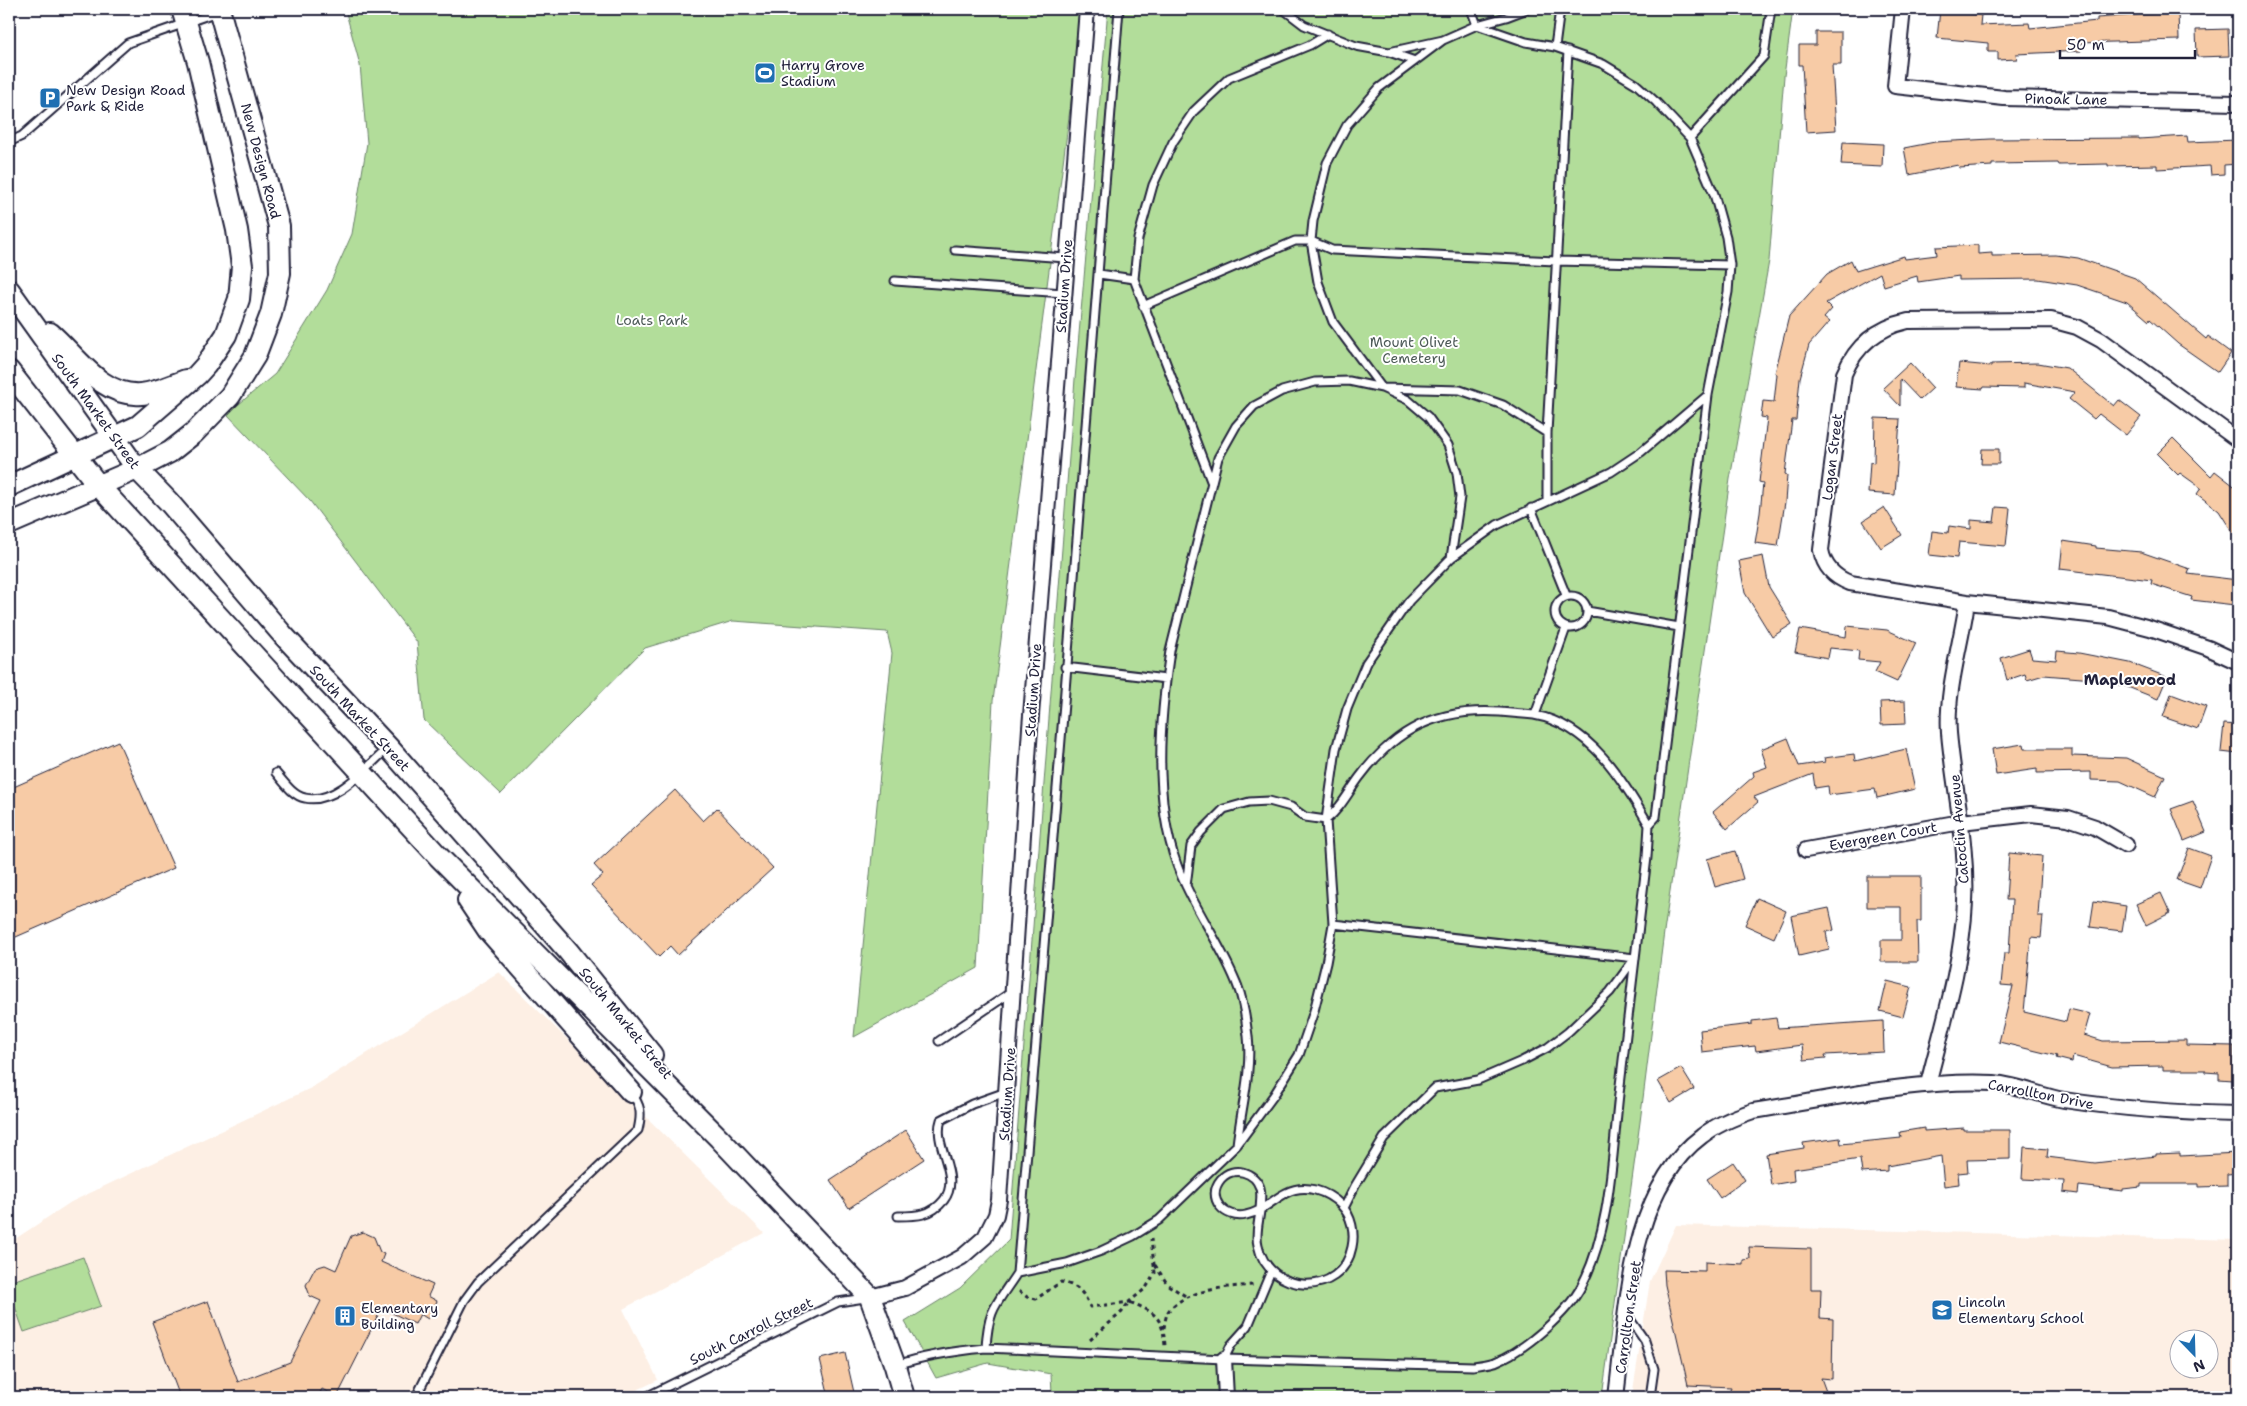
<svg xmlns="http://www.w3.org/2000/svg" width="2247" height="1406" viewBox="0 0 2247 1406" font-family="'Shantell Sans',sans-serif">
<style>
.built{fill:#fdefe4;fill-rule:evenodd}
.green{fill:#b2dd9a;stroke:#6a806a}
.building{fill:#f7cba6;stroke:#22223b}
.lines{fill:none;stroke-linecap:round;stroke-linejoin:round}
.service-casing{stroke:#22223b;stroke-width:11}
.minor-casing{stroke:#22223b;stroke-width:18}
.secondary-casing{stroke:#22223b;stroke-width:24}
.path{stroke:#22223b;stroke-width:3;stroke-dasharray:4 4;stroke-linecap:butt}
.service{stroke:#fff;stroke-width:7}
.minor{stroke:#fff;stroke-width:14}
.secondary{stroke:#fff;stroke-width:20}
.labels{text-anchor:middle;stroke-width:4;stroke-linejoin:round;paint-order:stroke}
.poi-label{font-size:14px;fill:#22223b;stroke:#fff;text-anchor:start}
.street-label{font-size:14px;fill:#22223b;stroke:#fff}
.park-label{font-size:14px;fill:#4d5a58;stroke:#fff}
.neighbourhood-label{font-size:15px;font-weight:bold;fill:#22223b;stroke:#fff}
</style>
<rect width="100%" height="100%" fill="#fff"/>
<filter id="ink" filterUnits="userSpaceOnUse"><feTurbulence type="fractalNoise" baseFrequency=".02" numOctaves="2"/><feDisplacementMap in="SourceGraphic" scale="10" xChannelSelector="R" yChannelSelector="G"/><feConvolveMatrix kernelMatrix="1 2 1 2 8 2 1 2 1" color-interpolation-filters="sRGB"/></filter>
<g filter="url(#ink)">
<path class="built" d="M499 972 764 1233 623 1309 658 1380 622 1397H9V1243L71 1202 311 1088Z
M1676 1225 2238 1240V1397H1632L1650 1281ZM2180 1338H2210V1368H2180Z"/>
<path class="green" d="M345 9H1083L993 701 978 968 854 1037 892 653 887 632 733 621 645 648 501 794 424 720 417 642 310 501 227 414 275 374 327 290 352 234 367 143 360 65Z
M1108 9H1793L1784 76 1769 261 1730 479 1664 932 1640 1122 1602 1397H1231L1052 1393 1051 1374 988 1363 936 1378 905 1322 960 1288 1009 1240 1075 379Z
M83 1257 101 1306 24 1332 9 1290V1282Z"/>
<path class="building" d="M1940 10 1981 15 1980 25 2029 23 2030 28 2097 21V18L2178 12 2179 40 2080 43 2081 51 2016 54 2017 59 1998 60V52H1988V43L1937 38Z
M2228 29 2229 56 2197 57 2196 30Z
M1816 32H1841V65H1832L1836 130 1806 132 1802 65H1799V45H1816Z
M2187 136 2188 142 2238 140V164L2224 165V174L2211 175 2210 166 2157 169V165L2108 166V164L2059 165 2058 163 1992 164V166L1959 168 1958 165 1909 175 1904 148 1935 142 1991 139 2139 138V139Z
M1843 142 1883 144 1882 167 1841 165Z
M1978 245V254L1992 253V256L2056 255 2078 258 2135 278 2206 339 2208 336 2231 353 2218 372 2178 344 2150 319 2149 321 2127 302 2077 285 2038 279 1959 280V276L1918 282 1917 276 1884 286 1880 273 1826 303 1832 309 1824 318 1829 322 1809 345 1800 378 1796 420H1792L1785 474 1787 475 1785 502 1778 546 1755 543 1760 513 1763 483 1759 482 1767 418 1761 417 1763 401 1774 402 1777 374 1775 373 1789 316 1827 274 1851 260 1856 271 1904 256 1905 259 1937 255 1936 247Z
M1910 363 1933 388 1920 400 1900 379V406L1883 388Z
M1959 363 1991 366V364L2038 363 2067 368 2114 406 2119 400 2141 417 2126 435 2099 414 2094 419 2069 399 2075 392 2024 383V388L1984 387 1983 389 1956 387Z
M1875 418 1900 419 1895 495 1868 493 1870 462 1874 463Z
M2173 438 2211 476 2215 471 2238 489V541L2219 511 2197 494 2201 488 2180 473 2178 475 2157 454Z
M1982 449H1999V464H1981Z
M1884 507 1902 535 1881 548 1863 521Z
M1996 507 2010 508 2006 546 1959 542 1957 558 1929 555 1932 531 1948 533 1949 526 1971 529V520L1994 522Z
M2063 541 2096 546V548L2141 552 2190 569 2188 574 2238 580 2235 605 2191 600 2192 597 2151 584 2152 580 2060 569Z
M1763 556 1769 587 1792 624 1772 637 1745 593 1739 561Z
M1847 626 1887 630 1916 643 1897 682 1875 672 1880 662 1858 660 1859 651 1830 648 1828 658 1795 652 1800 629 1846 637Z
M2029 649 2032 658 2056 660 2057 651 2079 653 2130 663 2167 677 2158 699 2125 686 2093 680 2094 679 2044 675 2027 680 2025 674 2007 680 2001 658Z
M2171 694 2206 707 2198 729 2163 717Z
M1905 701 1906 724 1881 725 1880 702Z
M2224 724 2238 725V754L2221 752Z
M1788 738 1799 766 1825 762 1824 758 1854 754 1855 761 1906 749 1915 789 1877 798 1875 789 1829 795 1828 786 1815 788 1813 774 1754 797 1758 802 1727 829 1713 812 1754 776 1753 772 1767 767 1761 749Z
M118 741 174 868 9 940V789Z
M2023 744 2024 749H2072V756L2126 758 2165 776 2155 797 2120 781 2091 780V772L2037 773V769L1996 775 1992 749Z
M675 790 703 821 717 808 773 868 678 955 670 946 659 957 591 885 603 875 594 865Z
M2193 801 2206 832 2184 841 2171 809Z
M2189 848 2211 856 2200 888 2177 880Z
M1735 851 1743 879 1715 887 1707 859Z
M2009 853 2042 856 2038 916H2043L2041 938 2031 937 2024 1012 2066 1022 2069 1009 2090 1014 2084 1035 2103 1041 2186 1040V1045L2234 1046 2233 1080 2219 1079V1073L2205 1072V1070H2163V1066L2112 1067 2073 1056 2072 1062 2056 1058 2057 1056 1999 1042 2013 986 2001 985 2004 953H2009L2012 900H2006Z
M1867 876H1921V921H1917L1918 962H1881V940H1901V907H1867Z
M2161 893 2170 913 2146 925 2136 904Z
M1757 898 1786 911 1774 938 1745 925Z
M2094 901 2126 906 2122 931 2090 927Z
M1829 908 1834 930 1826 932 1829 949 1799 956 1791 916Z
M1887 981 1911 987 1903 1017 1880 1011Z
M1776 1018 1778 1028 1883 1021 1884 1052 1825 1055 1826 1058 1804 1060 1802 1045 1756 1051 1755 1046 1702 1052 1700 1030 1752 1024V1021Z
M1681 1068 1694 1089 1671 1103 1658 1081Z
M1924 1128V1131L1964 1128V1130H2010V1159L1967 1160 1968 1172 1958 1173 1959 1184 1944 1186 1941 1156 1887 1166V1171L1862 1173 1860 1159 1793 1169 1794 1181 1771 1185 1766 1154 1804 1148 1803 1143 1840 1138 1841 1144 1901 1138 1900 1132Z
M906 1130 924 1159 849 1208 830 1180Z
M2024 1147 2048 1149 2047 1157 2095 1163 2156 1156V1154L2180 1153V1156L2237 1153 2238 1173 2227 1174V1186L2199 1187V1184H2141V1187L2123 1189V1191L2079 1186 2078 1194 2063 1192 2064 1181 2022 1179Z
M1733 1162 1745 1180 1720 1198 1707 1179Z
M363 1232 374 1237 380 1252 384 1254 381 1262 433 1285 428 1296 437 1301 428 1319 420 1314 415 1324 382 1308 337 1397 322 1389 318 1397H180L152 1322 208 1301 238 1382 290 1362 321 1301 310 1296 306 1285 315 1268 325 1265 336 1270 351 1236Z
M1749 1247 1811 1249V1289H1821L1820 1318 1833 1319 1832 1379 1821 1378 1828 1397H1728L1731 1387 1688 1385 1665 1285 1664 1270 1705 1271V1262L1743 1264V1260L1750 1259Z
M845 1353 855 1397H829L820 1359Z"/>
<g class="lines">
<g class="service-casing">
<path id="service" d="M1283 9 1304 25 1356 46 1389 52 1443 40 1477 25 1506 17 1527 9
M1443 40 1379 88 1347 125 1327 163 1313 221 1311 241 1318 282 1333 322 1382 388 1460 390 1503 405 1547 433
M1555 47 1560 9
M1389 52 1415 61
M1690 138 1764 56 1771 9
M9 142 22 136 128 43 217 12
M955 250 1066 258
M1099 274 1134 279
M895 281 1064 293
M1143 306 1295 241H1311L1332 250 1556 261 1730 265
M1211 481 1134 279 1138 239 1153 185 1173 142 1194 111 1229 78 1310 45 1328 34
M1547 500V433L1568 51
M1531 508 1566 595
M1555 612a16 16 0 1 1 32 0a16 16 0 1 1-32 0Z
M1587 611 1679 627
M1065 667 1166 679
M1535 715 1566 628
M276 773C283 781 293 796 305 798 335 805 367 767 387 749
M1186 886 1191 846 1201 832 1224 809 1249 802 1269 801 1291 807 1305 817 1326 820C1341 808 1348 793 1359 778 1372 760 1392 740 1412 729 1439 714 1470 710 1500 712 1511 713 1523 714 1534 715 1590 725 1623 780 1649 825
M1333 924 1635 958 1610 992 1568 1032 1547 1048 1522 1061 1478 1080 1435 1088 1384 1138 1355 1186 1344 1208
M939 1041 1013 991
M1237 1145C1241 1109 1252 1072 1248 1036 1246 1021 1244 1002 1238 987 1223 946 1192 907 1177 865 1153 798 1160 719 1170 651L1218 458 1236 426 1254 406 1282 391 1315 382 1349 381 1382 388 1408 400 1428 417 1448 445 1457 473 1460 497 1451 558
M1260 1211C1260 1204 1262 1195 1260 1188 1255 1172 1233 1165 1221 1179 1205 1198 1225 1220 1246 1215 1262 1212 1272 1200 1286 1193 1305 1183 1327 1191 1341 1205 1352 1216 1355 1233 1352 1247 1342 1299 1268 1295 1258 1245 1255 1234 1259 1221 1260 1211
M898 1216C917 1216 931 1216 944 1200 962 1176 932 1146 941 1120L972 1104 1006 1092
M1017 1273 1067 1263 1101 1251 1133 1236 1159 1220 1237 1145 1274 1095 1299 1055 1314 1011 1326 963 1333 924 1326 820 1336 749 1347 709 1366 663 1409 601 1451 558 1497 525 1611 472 1641 452 1708 395
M1627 1315 1645 1341 1654 1369 1650 1397
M986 1348C988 1309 996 1305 1017 1273 1051 852 1088 430 1119 9
M1224 1359 1231 1345 1248 1326 1271 1271
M897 1365C926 1355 954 1351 986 1348L1224 1359 1473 1366C1480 1365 1488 1364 1495 1362 1524 1351 1568 1313 1582 1285 1611 1229 1612 1156 1619 1094 1628 1015 1638 936 1647 857L1649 825 1656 817 1708 395 1728 292 1730 265 1726 237 1714 194 1690 138 1656 102 1636 84 1603 64 1555 47 1526 42 1477 25 1471 9
M416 1397 464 1301 478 1282 638 1130C642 1113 641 1106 631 1092
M646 1397 838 1302 865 1298"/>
</g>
<g class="minor-casing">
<path id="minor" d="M1903 9 1895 86 2004 98 2238 103
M2238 440 2101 340 2077 327 2051 320 1908 321C1877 328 1856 345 1844 374L1821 550C1824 567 1834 577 1850 583L1967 602 2108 617 2150 628 2208 648 2238 662
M1806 850 1961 822 2031 814 2068 818 2095 827 2126 845
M1928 1084C1943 1024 1962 964 1965 902 1968 845 1954 790 1949 733 1946 690 1961 645 1967 602
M870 1297 905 1288 962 1257 985 1237 996 1215 999 1200 1030 728 1087 9
M1224 1359 1226 1397
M1616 1397C1627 1313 1628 1191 1702 1136 1717 1124 1735 1117 1753 1111 1831 1099 1916 1079 1994 1083 2018 1085 2041 1096 2064 1100 2122 1109 2180 1113 2238 1114"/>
</g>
<g class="secondary-casing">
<path id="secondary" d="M9 290 137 469 168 501 283 635 389 748 568 951 652 1055
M50 333C77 356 101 397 141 394 156 393 172 385 186 380
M9 371 98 485 439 857 719 1138 870 1297 895 1366 904 1397
M9 486 138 426 197 375 206 365 226 335 239 299 242 266 237 230 198 62 182 9
M9 524 137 469 170 452 194 433 230 396 255 356 271 314 280 273 279 226 219 9
M468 900 488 930 631 1092"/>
</g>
<path class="path" d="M1155 1265 1168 1285 1187 1297
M1019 1291 1027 1297 1036 1299 1061 1282C1077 1285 1084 1292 1090 1307L1129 1302 1146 1288 1155 1273 1151 1239
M1164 1328C1165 1322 1166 1313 1170 1309 1189 1289 1227 1287 1253 1285
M1090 1340 1122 1312 1129 1302C1156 1312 1163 1318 1165 1346"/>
<use href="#service" class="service"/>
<use href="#minor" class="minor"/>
<use href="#secondary" class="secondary"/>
</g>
</g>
<defs>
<g id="stadium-square" transform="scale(1.125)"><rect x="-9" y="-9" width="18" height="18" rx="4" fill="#1f6fb2" stroke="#fff"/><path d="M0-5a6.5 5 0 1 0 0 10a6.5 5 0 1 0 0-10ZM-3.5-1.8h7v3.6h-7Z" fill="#fff"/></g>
<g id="parking-square" transform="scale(1.125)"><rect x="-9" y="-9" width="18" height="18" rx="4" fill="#1f6fb2" stroke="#fff"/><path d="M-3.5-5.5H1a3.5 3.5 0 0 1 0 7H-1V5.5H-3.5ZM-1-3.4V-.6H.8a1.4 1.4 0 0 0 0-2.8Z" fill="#fff"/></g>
<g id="school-square" transform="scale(1.125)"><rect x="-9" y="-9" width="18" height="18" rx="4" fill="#1f6fb2" stroke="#fff"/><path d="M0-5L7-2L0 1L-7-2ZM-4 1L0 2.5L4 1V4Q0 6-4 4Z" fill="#fff"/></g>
<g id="building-square" transform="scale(1.125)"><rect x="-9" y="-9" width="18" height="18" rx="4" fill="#1f6fb2" stroke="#fff"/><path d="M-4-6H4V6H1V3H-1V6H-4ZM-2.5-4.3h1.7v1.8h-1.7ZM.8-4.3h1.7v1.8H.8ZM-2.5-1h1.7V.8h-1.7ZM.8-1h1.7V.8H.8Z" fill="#fff"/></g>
</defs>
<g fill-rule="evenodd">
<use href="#stadium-square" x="765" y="73"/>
<use href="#parking-square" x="50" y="98"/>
<use href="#school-square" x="1942" y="1310"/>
<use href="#building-square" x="345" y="1316"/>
</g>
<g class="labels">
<g class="poi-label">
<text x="781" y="70">Harry Grove<tspan x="781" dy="16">Stadium</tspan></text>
<text x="66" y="95">New Design Road<tspan x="66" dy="16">Park &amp; Ride</tspan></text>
<text x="1958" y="1307">Lincoln<tspan x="1958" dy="16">Elementary School</tspan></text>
<text x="361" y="1313">Elementary<tspan x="361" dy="16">Building</tspan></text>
</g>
<g class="street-label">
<text transform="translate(2066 99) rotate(1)" y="5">Pinoak Lane</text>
<text transform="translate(261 161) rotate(75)" y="5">New Design Road</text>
<text transform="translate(1064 286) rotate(-86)" y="5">Stadium Drive</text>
<text transform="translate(96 411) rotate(54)" y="5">South Market Street</text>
<text transform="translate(1832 457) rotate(-83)" y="5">Logan Street</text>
<text transform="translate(1033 690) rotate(-86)" y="5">Stadium Drive</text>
<text transform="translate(360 718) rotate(47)" y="5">South Market Street</text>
<text transform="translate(1959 829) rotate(-95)" y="5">Catoctin Avenue</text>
<text transform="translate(1883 836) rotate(-10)" y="5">Evergreen Court</text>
<text transform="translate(626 1023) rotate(51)" y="5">South Market Street</text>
<text transform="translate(1007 1094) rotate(-86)" y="5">Stadium Drive</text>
<text transform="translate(2041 1094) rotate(11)" y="5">Carrollton Drive</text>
<text transform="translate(1628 1317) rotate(-82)" y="5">Carrollton Street</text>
<text transform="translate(751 1331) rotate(-26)" y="5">South Carroll Street</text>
</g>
<g class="park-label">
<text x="652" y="325">Loats Park</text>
<text x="1414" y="347">Mount Olivet<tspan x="1414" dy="16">Cemetery</tspan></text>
</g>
<g class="neighbourhood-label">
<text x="2130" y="685">Maplewood</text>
</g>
</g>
<rect width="2247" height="1406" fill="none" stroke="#fff" stroke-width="30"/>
<rect x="15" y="15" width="2217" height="1376" fill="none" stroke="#22223b" stroke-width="2" filter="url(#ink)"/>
<g transform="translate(2194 1354) rotate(157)"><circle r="24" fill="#ffffff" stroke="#a7a7b1"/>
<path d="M0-4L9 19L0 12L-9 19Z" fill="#1f6fb2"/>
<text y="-8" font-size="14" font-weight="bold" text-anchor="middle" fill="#22223b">N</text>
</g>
<path d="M2060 50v8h135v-8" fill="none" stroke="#22223b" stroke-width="2.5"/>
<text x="2067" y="50" font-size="15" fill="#22223b" stroke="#ffffff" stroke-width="4" paint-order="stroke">50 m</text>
</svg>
